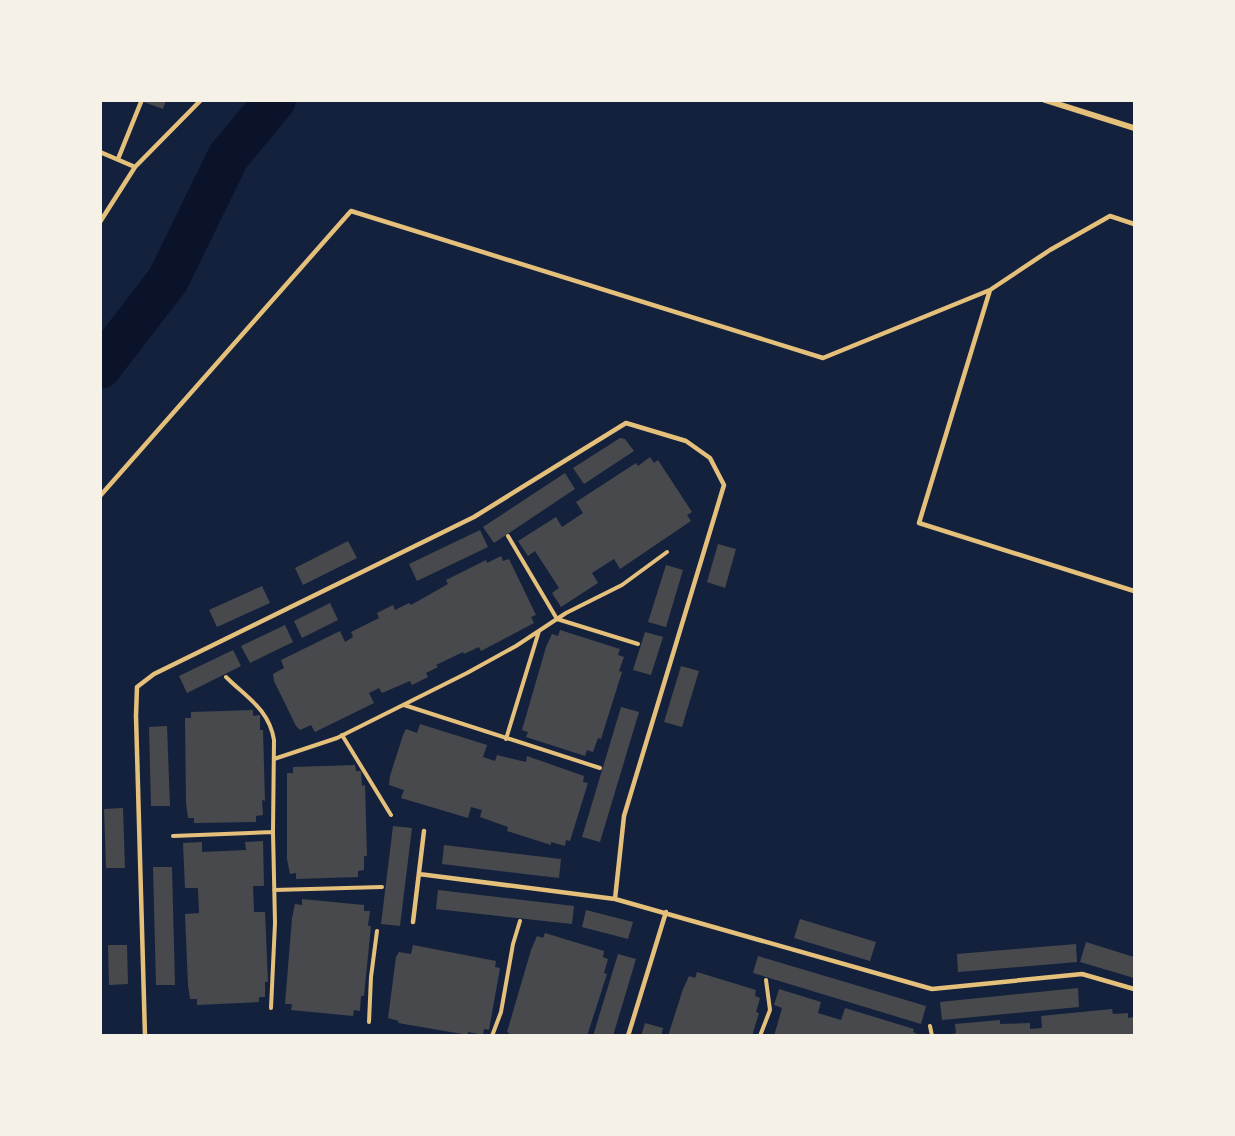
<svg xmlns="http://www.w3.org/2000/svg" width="1235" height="1136" viewBox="0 0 1235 1136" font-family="'IBM Plex Serif',serif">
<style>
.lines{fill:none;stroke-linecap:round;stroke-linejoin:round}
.river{stroke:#0b132b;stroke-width:42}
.building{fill:#48494c}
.path{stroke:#e5c07b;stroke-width:4}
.service{stroke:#e5c07b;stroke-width:4.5}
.minor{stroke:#e5c07b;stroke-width:6}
</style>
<rect width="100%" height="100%" fill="#14213d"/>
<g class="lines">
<path class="river" d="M100 368 168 280 228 157 275 100"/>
</g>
<path class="building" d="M138 100H166L163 109Z
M620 438 625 439 634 451 584 484 573 468Z
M650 457 654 463 658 460 692 512 687 515 691 521 620 569 614 559 592 573 598 583 561 607 552 593 559 588 535 551 528 556 518 541 556 517 562 527 583 513 576 502 636 463 638 466Z
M565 473 575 489 494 543 483 527Z
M480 530 488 547 417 581 409 564Z
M348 541 357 558 303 585 295 568Z
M718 544 736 549 725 588 707 582Z
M501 556 503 561 509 559 536 615 531 617 534 623 481 651 479 647 464 654 463 652 436 665 438 667 426 673 428 677 412 685 410 681 382 693 379 688 369 693 374 703 315 732 311 725 300 730 296 726 274 681 273 674 284 668 281 660 340 631 345 642 353 637 351 632 379 618 377 613 393 605 395 610 409 603 411 605 448 584 446 580 486 560 487 563Z
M666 565 683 570 666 627 648 622Z
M262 586 270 603 217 627 209 610Z
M330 603 338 620 302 638 294 621Z
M285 625 293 642 250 663 241 646Z
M560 630 620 649 618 655 624 657 619 671 622 672 601 739 598 738 593 752 587 750 585 756 526 737 528 732 522 730 546 647 552 634 558 636Z
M645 632 663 637 651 675 633 670Z
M233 650 241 666 187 693 179 676Z
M681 666 699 671 682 727 664 722Z
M621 707 639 712 600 842 582 837Z
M253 710V716L260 715V730H263L265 801 262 800 263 815 256 816V822L194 823V818H188L186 803 185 718H191V712Z
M420 724 487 745 483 757 495 761 497 755 526 762 527 756 584 776 583 782 588 783 570 841 566 840 565 846 551 842V845L507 831 508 827 480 817 482 810 471 807 468 818 401 798 404 790 389 785 390 776 403 735 406 729 417 733Z
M167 726 170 806H151L149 727Z
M355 765 356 771H361L362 786 365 785 367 856H364V870L358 871V877L296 879V873L290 874 287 859V773H293V767Z
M123 808 125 868H106L104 809Z
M393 826 412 828 400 926 381 924Z
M263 841 264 886H253L254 912H265L268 982H265V997H259V1002L197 1005V999H190L188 985 185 914 199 913 198 888H185L183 843 202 842V852L246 850 245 842Z
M444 845 561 859 559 878 442 864Z
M153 867H172L175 985H156Z
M438 890 574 906 572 924 436 909Z
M302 899 364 905V911H370L368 926H371L364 996H361L360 1011 354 1010 353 1016 291 1010 292 1004H285L292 918 295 904 302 905Z
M586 910 633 922 628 939 582 927Z
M800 919 876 942 870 961 794 938Z
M545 933 604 951 603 957 608 959 604 973 607 974 587 1036H513L507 1032 531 950 537 936 543 938Z
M1086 942 1134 957V978L1080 962Z
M1076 944 1077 962 958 972 957 954Z
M108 945H127L128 984 109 985Z
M413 945 496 961 495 967 500 968 489 1030 484 1029 483 1035 468 1032V1035L398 1023 399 1021 388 1018 396 957 399 952 411 954Z
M618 954 636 959 613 1036H593Z
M758 956 926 1006 921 1024 753 973Z
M697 972 756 990 755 996 760 998 756 1012 759 1013 752 1036H668L683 989 689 976 695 978Z
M1078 988 1079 1007 942 1020 940 1002Z
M779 989 821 1002 818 1013 841 1020 845 1008 914 1029 913 1032 922 1036H774L782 1008 774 1005Z
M1112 1009 1113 1014 1128 1013V1018L1133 1017 1134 1036H945L956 1033 955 1024 1000 1020V1024L1030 1023V1029L1042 1028 1041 1016Z
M645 1023 663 1028 661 1036H641Z"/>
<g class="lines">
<path class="path" d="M508 536 557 619 638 644
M226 677C246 697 269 709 274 740L273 832 275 923 271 1008
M404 705 600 768
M342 735 391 815
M506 739 539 631
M274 759 337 738 467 673 516 646 566 613 622 585 667 552
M173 836 273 832
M274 890 382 887
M369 1022 371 977 377 931
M930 1026 932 1036
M492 1036 501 1012 513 944 520 921
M760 1036 770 1010 766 980"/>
<path class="service" d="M100 152 135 167
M118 159 141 102
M100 222 135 167 201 100
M990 290 919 523 1134 591
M100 496 351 211 823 358 990 290 1050 250 1110 216 1134 224
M419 874 615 899 932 989 1082 974 1134 989
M413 922 424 831
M145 1036 136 716 137 687 154 674 474 517 626 423 686 441 710 458 724 485 624 816 615 899
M628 1036 666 912"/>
<path class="minor" d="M1045 100 1134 128"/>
</g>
<rect width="1235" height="1136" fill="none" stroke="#f6f1e7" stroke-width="204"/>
</svg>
